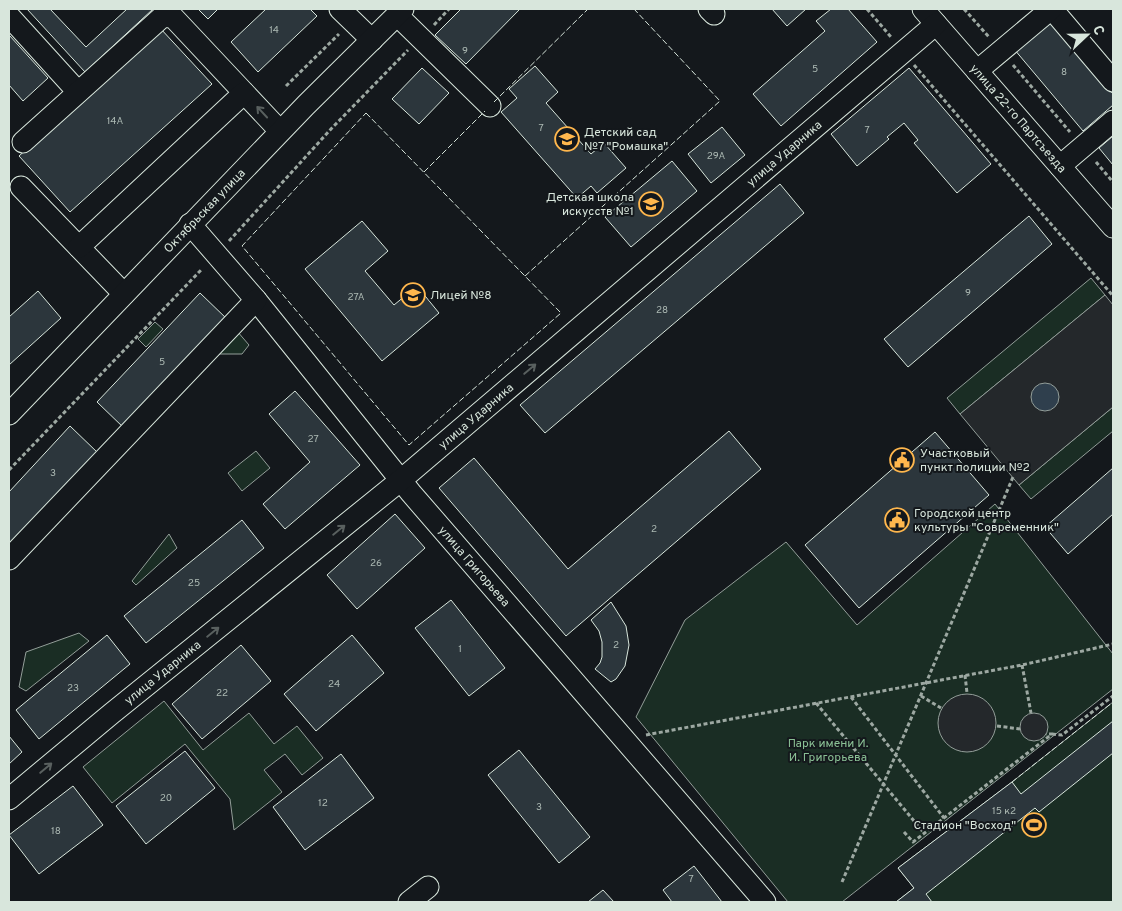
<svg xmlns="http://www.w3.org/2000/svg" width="1122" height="911" viewBox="0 0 1122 911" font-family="Overpass,sans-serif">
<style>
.green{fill:#1a2d24;stroke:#939e99}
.parking{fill:#24282b;stroke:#939e99}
.water{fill:#2f3f4d;stroke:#939e99}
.building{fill:#2c363c;stroke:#d8e6dc}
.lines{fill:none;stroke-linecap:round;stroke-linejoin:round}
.minor-casing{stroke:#d8e6dc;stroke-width:23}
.path{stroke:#9da8a2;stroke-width:3;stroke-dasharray:4 2.5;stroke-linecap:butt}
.minor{stroke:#14181c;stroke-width:21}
.fence{stroke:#d8e6dc;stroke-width:1;stroke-dasharray:6 2.5;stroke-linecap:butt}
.oneway{stroke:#59605f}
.labels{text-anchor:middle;stroke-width:4;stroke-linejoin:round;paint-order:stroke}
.number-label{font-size:10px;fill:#adbab4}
.street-label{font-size:12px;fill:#d8e6dc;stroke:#14181c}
.poi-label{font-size:12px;fill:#d8e6dc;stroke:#14181c;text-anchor:start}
.park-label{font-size:12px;fill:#8ac095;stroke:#14181c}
</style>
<rect width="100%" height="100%" fill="#14181c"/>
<path class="green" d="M1091 278 1105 295 960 414 947 398Z
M155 322 163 329 146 347 138 339Z
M237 331 249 345 242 354H212Z
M1113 407V431L1031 499 1019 485Z
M256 451 270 468 242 491 228 473Z
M995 504 1113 654V689L842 902H788L636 717 685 620 786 542 857 625Z
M169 534 177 548 136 585 132 581Z
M79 633 89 641 26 691 19 687 26 652Z
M164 701 203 750 249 713 274 744 297 726 323 758 302 775 285 754 264 770 282 792 234 830 230 799 185 744 112 803 83 767Z
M1113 702V902H896L914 888 898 868 1012 782Z"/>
<path class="parking" d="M1105 295 1113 305V407L1019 485 960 414Z
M938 723a29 29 0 1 1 58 0a29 29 0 1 1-58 0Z
M1020 727a14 14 0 1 1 28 0a14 14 0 1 1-28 0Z"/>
<path class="water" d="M1031 397a14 14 0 1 1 28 0a14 14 0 1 1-28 0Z"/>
<path class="building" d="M27 9H50L86 47 127 9H153L85 72Z
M198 9H218L208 19Z
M266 9H310L317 16 258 72 231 42Z
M461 9H520L466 64 435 35Z
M772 9H806L787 26Z
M831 9H848L877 42 781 126 753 94 825 31 816 21Z
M1050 19 1113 94V105L1083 131 1014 49Z
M160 28 212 84 70 212 19 156Z
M9 35 48 78 23 101 9 85Z
M535 66 558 92 546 103 591 154 604 143 626 168 597 193 591 186 577 198 501 112 517 98 509 89Z
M422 68 449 93 419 124 392 99Z
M909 68 991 164 957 193 914 143 918 140 904 123 887 137 889 139 857 166 831 134Z
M722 127 745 155 711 183 688 154Z
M1113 136V165L1099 148Z
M672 161 697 191 631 247 605 217Z
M780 184 804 213 545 433 520 405Z
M1029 216 1052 244 908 367 884 339Z
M362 221 388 251 365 271 394 305 417 286 439 313 382 361 305 269Z
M38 291 61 318 9 365V317Z
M200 293 228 320 125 429 97 402Z
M295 391 360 465 285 529 263 504 310 462 269 414Z
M70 426 98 453 9 548V492Z
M729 431 761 469 566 636 439 488 474 458 568 569Z
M935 432 989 495 859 608 805 545Z
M1113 468V514L1068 554 1045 527Z
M395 514 425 548 357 609 327 575Z
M242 520 264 548 146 643 124 616Z
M451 600 505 668 469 696 415 628Z
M611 602 626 626 629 645 625 666 616 679 611 682 595 669 600 663 602 657V642L599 631 591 620Z
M107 635 130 664 39 739 16 710Z
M352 635 384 673 316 731 284 694Z
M241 645 271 681 202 739 172 704Z
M1113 721V753L1039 812 1035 808 926 894 932 902H896L914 888 898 868 1012 782 1021 794Z
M9 736 22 752 9 764Z
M519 750 590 837 559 863 488 775Z
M185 751 215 788 146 844 116 806Z
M341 754 374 798 305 850 273 807Z
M73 786 103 825 39 874 9 835Z
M694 866 722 902H672L663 890Z
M603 890 614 902H588Z"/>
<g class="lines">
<g class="minor-casing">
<g id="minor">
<path d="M340 9 372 40"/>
<path d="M709 9 714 14"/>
<path id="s1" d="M923 9 1113 227"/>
<path d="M1052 9 1113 81"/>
<path d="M397 15 490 106"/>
<path d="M9 16 78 92"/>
<path d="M977 71 1051 9"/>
<path d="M23 142 162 17 172 16 280 131"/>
<path d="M1060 166 1113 121"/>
<path d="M21 187 124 294"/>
<path id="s2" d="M190 224 256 300 411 493 765 902"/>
<path d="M79 247 244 93"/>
<path id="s3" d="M9 414 306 105 403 9"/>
<path d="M9 559 256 300"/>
<path id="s4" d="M9 799 111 714 401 480 936 24"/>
<path d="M409 902 428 887"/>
</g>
</g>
<path class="path" d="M867 9 891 37
M964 9 989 37
M434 25 449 9
M914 65 1113 296
M1013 65 1070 132
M286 86 339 34
M1096 162 1113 182
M229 241 331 129 408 50
M9 470 202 269
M1022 665 1031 713
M965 675 967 693
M921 696 941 708
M851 697 944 818
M816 703 924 833
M997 726 1020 729
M1052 734 1062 735 1113 696
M646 735 1022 665 1113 644
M904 832 913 842 1052 734H1046
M842 882 1013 477"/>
<use href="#minor" class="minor"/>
<path class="fence" d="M494 102 588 9
M366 113 561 313 409 445 242 246Z
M424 172 485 111
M525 276 720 101 634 9
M1012 782 1113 702"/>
</g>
<defs><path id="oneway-shaft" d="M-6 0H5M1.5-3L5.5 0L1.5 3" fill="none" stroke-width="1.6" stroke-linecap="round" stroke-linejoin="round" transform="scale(1.25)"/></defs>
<g class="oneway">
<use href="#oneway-shaft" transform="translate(262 112) rotate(-133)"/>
<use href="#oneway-shaft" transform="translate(530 369) rotate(-40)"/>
<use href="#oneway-shaft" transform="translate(339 530) rotate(-39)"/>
<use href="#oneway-shaft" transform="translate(213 632) rotate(-39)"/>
<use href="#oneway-shaft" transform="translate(46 768) rotate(-40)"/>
</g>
<defs>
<g id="school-ring" transform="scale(1.25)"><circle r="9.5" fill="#14181c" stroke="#ffb74d" stroke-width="1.5"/><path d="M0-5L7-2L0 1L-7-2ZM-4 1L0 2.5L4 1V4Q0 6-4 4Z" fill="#ffb74d"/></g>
<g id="civic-ring" transform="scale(1.25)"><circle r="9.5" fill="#14181c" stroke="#ffb74d" stroke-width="1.5"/><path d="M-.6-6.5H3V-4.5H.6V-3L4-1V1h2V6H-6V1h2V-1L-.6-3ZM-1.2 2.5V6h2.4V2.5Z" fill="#ffb74d"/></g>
<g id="stadium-ring" transform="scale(1.25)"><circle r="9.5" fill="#14181c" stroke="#ffb74d" stroke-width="1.5"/><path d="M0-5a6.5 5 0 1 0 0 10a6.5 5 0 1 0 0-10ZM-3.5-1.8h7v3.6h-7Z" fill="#ffb74d"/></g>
</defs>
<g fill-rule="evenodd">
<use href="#school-ring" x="567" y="139"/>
<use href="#school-ring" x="651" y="204"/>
<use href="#school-ring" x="413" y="295"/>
<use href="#civic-ring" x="902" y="460"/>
<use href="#civic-ring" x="897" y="520"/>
<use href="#stadium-ring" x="1034" y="825"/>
</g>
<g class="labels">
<g class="number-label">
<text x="274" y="33">14</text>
<text x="465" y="54">9</text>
<text x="815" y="72">5</text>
<text x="1064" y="75">8</text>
<text x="115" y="124">14А</text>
<text x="541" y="131">7</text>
<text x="867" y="133">7</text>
<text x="716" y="159">29А</text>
<text x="968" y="296">9</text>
<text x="356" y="300">27А</text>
<text x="662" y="313">28</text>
<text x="162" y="365">5</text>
<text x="313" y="442">27</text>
<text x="53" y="476">3</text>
<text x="654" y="532">2</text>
<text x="376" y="566">26</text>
<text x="194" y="586">25</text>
<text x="616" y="648">2</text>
<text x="460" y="652">1</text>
<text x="334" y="687">24</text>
<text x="73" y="691">23</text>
<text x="222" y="696">22</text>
<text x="166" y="801">20</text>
<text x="323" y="806">12</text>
<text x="539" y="810">3</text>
<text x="1004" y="814">15 к2</text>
<text x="56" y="834">18</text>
<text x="691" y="882">7</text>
</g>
<g class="street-label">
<text dy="4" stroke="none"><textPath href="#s1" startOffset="145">улица 22-го Партсъезда</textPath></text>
<text dy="4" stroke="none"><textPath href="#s4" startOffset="1009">улица Ударника</textPath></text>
<text dy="4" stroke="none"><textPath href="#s3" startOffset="282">Октябрьская улица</textPath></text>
<text dy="4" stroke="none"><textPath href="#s4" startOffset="604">улица Ударника</textPath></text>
<text dy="4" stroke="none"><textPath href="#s2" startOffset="445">улица Григорьева</textPath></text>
<text dy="4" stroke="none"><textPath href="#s4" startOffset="199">улица Ударника</textPath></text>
</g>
<g class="poi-label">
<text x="584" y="136">Детский сад<tspan x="584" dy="14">№7 "Ромашка"</tspan></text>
<text x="634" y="201" text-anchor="end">Детская школа<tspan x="634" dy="14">искусств №1</tspan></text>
<text x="430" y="299">Лицей №8</text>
<text x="920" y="457">Участковый<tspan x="920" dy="14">пункт полиции №2</tspan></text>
<text x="914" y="517">Городской центр<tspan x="914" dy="14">культуры "Современник"</tspan></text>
<text x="1016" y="829" text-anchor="end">Стадион "Восход"</text>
</g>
<g class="park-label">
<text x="828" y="747">Парк имени И.<tspan x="828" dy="14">И. Григорьева</tspan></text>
</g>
</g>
<rect width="1122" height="911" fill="none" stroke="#d8e6dc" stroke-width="20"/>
<g transform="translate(1087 35) rotate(68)" stroke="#14181c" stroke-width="4" paint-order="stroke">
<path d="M0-4L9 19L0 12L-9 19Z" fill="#d8e6dc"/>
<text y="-8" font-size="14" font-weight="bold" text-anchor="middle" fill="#d8e6dc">С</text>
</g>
</svg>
